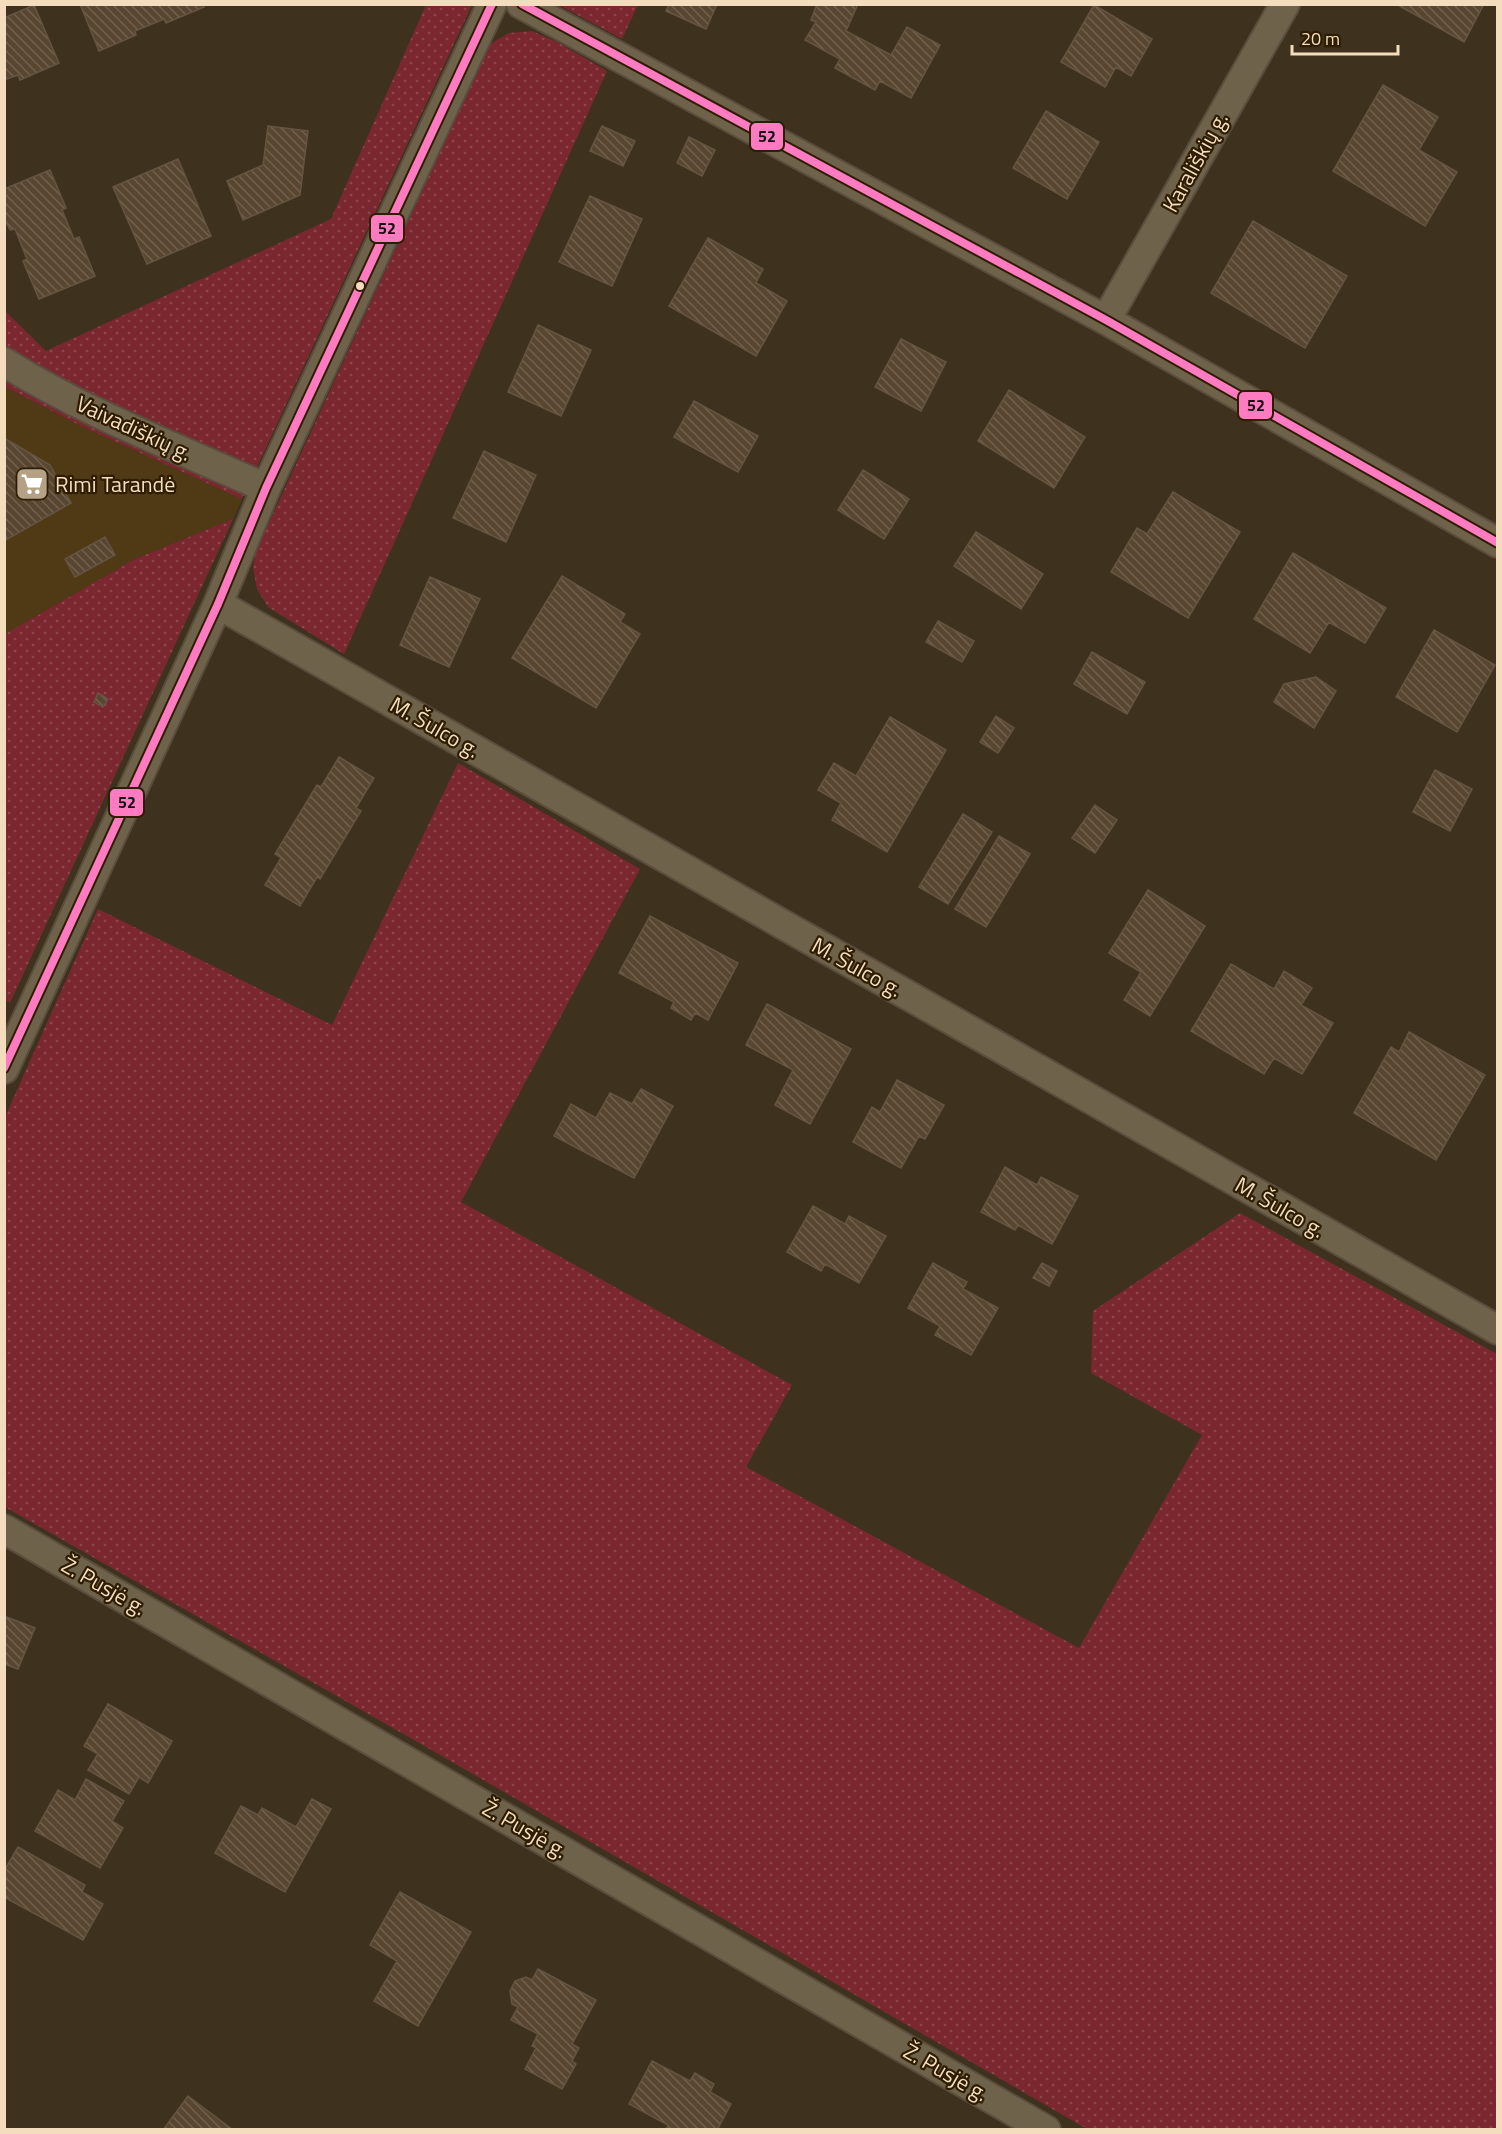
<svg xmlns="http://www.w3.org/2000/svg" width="1502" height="2134" viewBox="0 0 1502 2134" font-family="'Titillium Web',sans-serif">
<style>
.built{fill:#503a15}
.grass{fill:url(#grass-dots)}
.building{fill:url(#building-back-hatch);stroke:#655443;stroke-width:1.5}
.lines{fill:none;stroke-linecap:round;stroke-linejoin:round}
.minor-casing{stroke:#5a4d3d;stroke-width:32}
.minor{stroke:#6f624a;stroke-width:28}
.bus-1-casing{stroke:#2e1d02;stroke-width:12}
.bus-1{stroke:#fe7ac1;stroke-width:8}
.bus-dot{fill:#f4ddbe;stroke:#2e1d02;stroke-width:2}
.labels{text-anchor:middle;stroke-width:4.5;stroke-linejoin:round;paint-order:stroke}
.street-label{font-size:22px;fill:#f4ddbe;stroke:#2e1d02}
.poi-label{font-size:22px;fill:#f4ddbe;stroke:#2e1d02;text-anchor:start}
.line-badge{stroke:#2e1d02;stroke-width:2}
.pale-badge-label{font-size:16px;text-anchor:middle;font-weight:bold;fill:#111}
</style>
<defs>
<pattern id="grass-dots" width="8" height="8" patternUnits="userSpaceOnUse" patternTransform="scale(1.5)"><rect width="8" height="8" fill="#7b2730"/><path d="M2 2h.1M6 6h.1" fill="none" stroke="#8e464c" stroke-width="1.8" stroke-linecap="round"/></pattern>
<pattern id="building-back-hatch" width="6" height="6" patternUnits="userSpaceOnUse" patternTransform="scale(1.5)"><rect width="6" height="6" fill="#584630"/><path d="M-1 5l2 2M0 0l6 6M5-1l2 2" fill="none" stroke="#71604c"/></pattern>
</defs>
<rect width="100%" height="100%" fill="#3e321f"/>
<path class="built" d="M4 387 81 426 242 499 233 519 135 559 5 634Z"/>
<path class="grass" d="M426 5H472L242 499 81 426 5 387 4 310 46 351 331 219Z
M559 5H638L622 39Z
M532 31 557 42 607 71 344 654 268 607 257 589 253 568 256 551 490 44 509 33Z
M233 519 10 1003 5 1000V634L135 559Z
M458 763 640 869 461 1202 792 1385 746 1467 1079 1648 1202 1435 1091 1373 1093 1311 1240 1213 1497 1354V2129H1087L421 1744 5 1507V1117L98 909 332 1025Z"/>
<path class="building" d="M80 4H203L204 7 166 23 164 19 135 31 136 35 99 51Z
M669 4H717L706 29 666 11Z
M817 4H858L846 31 891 55 907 27 940 45 911 98 880 81 875 90 835 68 840 59 805 40 816 22 811 20Z
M1396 4H1484L1464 42Z
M34 5 59 63 20 80 18 75 4 80V18Z
M1094 5 1152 39 1131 76 1116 67 1105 87 1061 62Z
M1383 85 1438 117 1419 150 1457 172 1425 226 1333 171Z
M1046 111 1099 142 1067 199 1013 168Z
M268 126 308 131 300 195 243 220 227 181 263 165Z
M602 126 635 141 623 166 590 151Z
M689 137 715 150 702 176 677 163Z
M178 159 211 236 147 264 113 187Z
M50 170 66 208 62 210 74 239 79 237 95 276 39 299 23 261 27 259 15 229 10 230 4 218V189Z
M590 196 642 219 612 286 559 262Z
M1253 221 1347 276 1305 348 1211 293Z
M708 238 763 269 756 283 787 301 756 356 669 306Z
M538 325 591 350 561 416 508 392Z
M901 339 946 362 921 411 875 387Z
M1009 390 1085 437 1054 488 978 441Z
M694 401 758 436 738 472 674 437Z
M4 438 50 465 71 503 4 541Z
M484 451 536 475 506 542 453 518Z
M863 470 909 499 884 539 838 510Z
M1173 492 1240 532 1188 618 1111 572 1137 528 1147 534Z
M976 532 1043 574 1021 609 954 566Z
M105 537 115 555 75 577 65 559Z
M1293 553 1386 608 1365 643 1329 622 1310 653 1254 619Z
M562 576 625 614 620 622 640 634 596 708 512 658Z
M430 577 480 599 449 667 400 645Z
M938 621 974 641 962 662 926 642Z
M1434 630 1495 665 1457 732 1396 697Z
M1092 652 1145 682 1127 714 1074 684Z
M1316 677 1336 691 1314 728 1274 702 1284 684Z
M98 693 108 699 103 707 94 702Z
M996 716 1014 728 998 753 980 742Z
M890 717 946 750 887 852 832 820 841 803 818 790 834 763 856 776Z
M339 757 374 778 356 808 361 811 320 879 317 877 300 906 265 885 281 858 275 854 317 785 321 787Z
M1435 770 1472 789 1450 831 1413 812Z
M1095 805 1117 820 1095 853 1072 838Z
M963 814 992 832 948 904 919 887Z
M999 836 1030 854 986 927 955 909Z
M1148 890 1205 926 1150 1016 1124 1000 1141 972 1109 953Z
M650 916 738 963 708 1020 695 1013 691 1020 671 1008 674 1002 619 973Z
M1231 964 1274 989 1284 971 1312 988 1301 1005 1333 1023 1302 1074 1274 1058 1264 1074 1191 1031Z
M767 1004 851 1049 810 1124 775 1105 793 1070 746 1045Z
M1409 1032 1485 1075 1436 1160 1354 1113 1391 1047 1399 1052Z
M897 1080 944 1105 925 1139 919 1136 901 1168 853 1142 872 1107 880 1112Z
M641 1089 673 1106 634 1178 554 1136 571 1104 596 1118 610 1093 632 1104Z
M1005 1167 1037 1185 1041 1177 1078 1196 1052 1244 1018 1225 1015 1230 981 1212Z
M813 1206 845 1224 849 1216 886 1236 859 1283 825 1264 821 1271 787 1252Z
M933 1263 967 1282 963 1289 998 1308 971 1355 935 1335 940 1326 908 1308Z
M1042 1263 1057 1271 1049 1286 1033 1278Z
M4 1616 35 1628 18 1669 4 1664Z
M108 1704 172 1741 148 1783 139 1777 129 1794 88 1770 98 1754 84 1746Z
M86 1779 124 1801 112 1821 123 1828 100 1868 35 1831 58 1790 75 1800Z
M312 1799 331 1809 285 1892 215 1853 241 1806 258 1815 262 1808 296 1827Z
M18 1847 85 1885 82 1892 103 1904 83 1940 4 1897V1871Z
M400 1892 471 1932 418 2026 374 2001 397 1961 370 1945Z
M538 1969 596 2000 572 2044 579 2048 572 2061 576 2064 562 2089 525 2069 536 2048 532 2046 538 2034 511 2020 518 2007 512 2004 510 1991 515 1981 526 1977 532 1980Z
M652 2061 690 2081 695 2073 714 2084 710 2092 731 2104 717 2130H666L668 2125 629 2104Z
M188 2096 233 2130H163Z"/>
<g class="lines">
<g class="minor-casing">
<path id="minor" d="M521 4 1106 320 1498 543
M1106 320 1285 4
M4 362C87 414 178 448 266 488
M218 604 1498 1330
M4 1069 218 604 266 488 492 4
M4 1529 1046 2130"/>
</g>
<use href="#minor" class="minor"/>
<g class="bus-1-casing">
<path id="bus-1" d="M522 4 1106 320 1498 543
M4 1068 218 604 266 488 492 4"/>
</g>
<use href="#bus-1" class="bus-1"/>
</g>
<defs>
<g id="supermarket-square" transform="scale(1.725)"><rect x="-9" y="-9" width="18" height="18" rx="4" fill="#b4a186" stroke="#2e1d02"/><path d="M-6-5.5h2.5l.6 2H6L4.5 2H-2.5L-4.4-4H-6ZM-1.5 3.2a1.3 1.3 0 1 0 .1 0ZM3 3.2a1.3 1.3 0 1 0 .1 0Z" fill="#fff"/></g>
</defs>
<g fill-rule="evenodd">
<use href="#supermarket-square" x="32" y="484"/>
</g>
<circle class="bus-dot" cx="360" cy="286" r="5"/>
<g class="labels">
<g class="street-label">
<text transform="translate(1195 162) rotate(-61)" y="8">Karališkių g.</text>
<text transform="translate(134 428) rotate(25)" y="8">Vaivadiškių g.</text>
<text transform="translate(435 727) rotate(30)" y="8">M. Šulco g.</text>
<text transform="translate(857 967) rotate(29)" y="8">M. Šulco g.</text>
<text transform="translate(1280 1207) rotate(30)" y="8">M. Šulco g.</text>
<text transform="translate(104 1586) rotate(30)" y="8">Ž. Pusjė g.</text>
<text transform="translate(525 1829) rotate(30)" y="8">Ž. Pusjė g.</text>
<text transform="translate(946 2072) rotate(30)" y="8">Ž. Pusjė g.</text>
</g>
<g class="poi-label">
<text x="55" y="492">Rimi Tarandė</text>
</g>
</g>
<g class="line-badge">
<rect x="750" y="122" width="34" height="29" rx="6" fill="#fe7ac1"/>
<rect x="370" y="214" width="34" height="29" rx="6" fill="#fe7ac1"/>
<rect x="1238" y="391" width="35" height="29" rx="6" fill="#fe7ac1"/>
<rect x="109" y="788" width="35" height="29" rx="6" fill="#fe7ac1"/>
</g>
<g class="pale-badge-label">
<text x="767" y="142">52</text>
<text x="387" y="234">52</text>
<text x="1256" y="411">52</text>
<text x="127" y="808">52</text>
</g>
<rect width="1502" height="2134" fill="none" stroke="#f4ddbe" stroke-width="12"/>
<path d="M1292 45v9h106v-9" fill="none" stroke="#f4ddbe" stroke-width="3"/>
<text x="1301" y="45" font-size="18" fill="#f4ddbe" stroke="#2e1d02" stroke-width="4.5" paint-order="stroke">20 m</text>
</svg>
